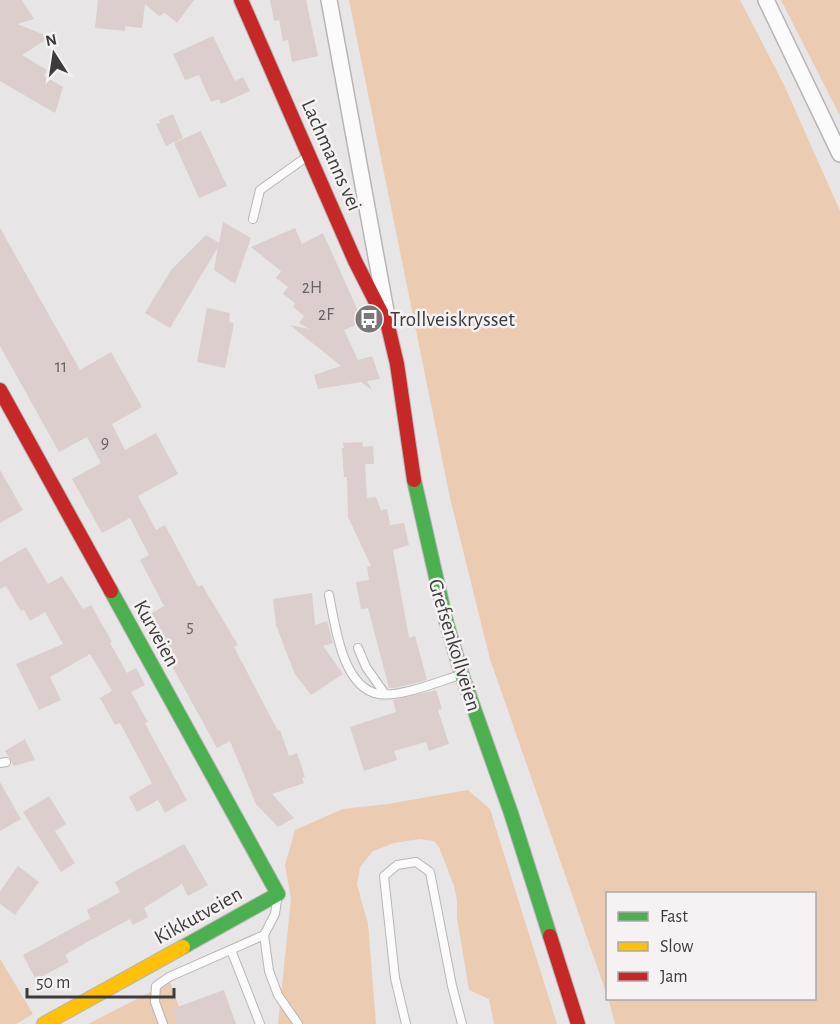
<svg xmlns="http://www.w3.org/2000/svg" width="840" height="1024" viewBox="0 0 840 1024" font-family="'Alegreya Sans',sans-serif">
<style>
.green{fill:#ebcbb1}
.building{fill:#dbcecd}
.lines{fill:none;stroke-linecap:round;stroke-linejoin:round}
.lane-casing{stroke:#b8b5b6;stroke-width:10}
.street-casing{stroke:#b8b5b6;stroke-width:18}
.fast-casing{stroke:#b8b5b6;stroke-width:16}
.slow-casing{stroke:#b8b5b6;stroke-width:16}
.jam-casing{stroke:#b8b5b6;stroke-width:16}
.lane{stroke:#fcfbfb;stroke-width:8}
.street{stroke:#fcfbfb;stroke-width:15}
.fast{stroke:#4caf50;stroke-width:14}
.slow{stroke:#ffc107;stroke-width:14}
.jam{stroke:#c62828;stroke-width:14}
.labels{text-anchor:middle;stroke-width:5;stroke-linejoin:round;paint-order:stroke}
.number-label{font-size:18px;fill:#676362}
.street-label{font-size:21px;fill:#3d3c3c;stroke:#f6f2f3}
.poi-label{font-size:21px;fill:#3d3c3c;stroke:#f6f2f3;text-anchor:start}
</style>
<rect width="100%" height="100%" fill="#e8e5e6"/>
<path class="green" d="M349 0H740L784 85 840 211V1024H615L608 998H814V894H608V998L490 659 450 498Z
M781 0H840V116Z
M468 790 490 809 557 1024H494L489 999 469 990 457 918V900L454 886 439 847 434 841 419 839 394 843 373 851 360 867 357 885 368 924 376 1024H278L291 899 285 865 295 830 343 809 388 804Z
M0 959 33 1014 16 1024H0Z
M170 982 185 1024H88Z"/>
<path class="building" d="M0 0H22L34 19 17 24 50 37 22 55 47 70 44 76 63 87 55 113 0 81Z
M98 0H194L177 23 165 13 159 16 145 4 142 28 125 26V31L95 28Z
M270 0H306L318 56 292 62 288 40 283 41 279 20 274 21Z
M213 36 235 81 243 77 250 91 221 104 219 99 211 102 199 75 185 80 173 54Z
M173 114 183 138 166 146 156 124 160 123 159 120Z
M201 131 227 186 199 198 174 143Z
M223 222 251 238 235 284 214 270 218 247 170 328 145 313 171 270 206 235 219 243Z
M0 228 80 370 111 352 142 407 112 424 125 450 156 433 178 474 138 496 156 530 165 525 198 587 202 585 238 645 234 647 278 731 280 730 289 756 297 753 305 777 302 778 304 783 272 794 294 818 278 827 256 804 230 741 217 748 145 617 164 606 140 560 149 555 130 518 102 533 72 479 101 463 87 437 59 452 0 346Z
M295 228 302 244 323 233 363 322 344 330 358 360 372 356 380 379 367 381 372 390 361 382 318 389 314 375 341 366 290 325 309 329 299 323 304 316 293 307 295 303 283 294 288 287 276 278 281 271 251 247Z
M207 308 230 313 229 322 234 323 225 368 197 362Z
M362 442 363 447 373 446 374 464H365L367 498 376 497 381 510 387 509 390 525 404 523 409 545 393 550 409 638 415 636 427 680 396 688H389L368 608 361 609 356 582 369 580 367 567 371 566 348 517 347 477H344L342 448H344L343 443Z
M0 470 23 510 0 523Z
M26 547 48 584 62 576 83 609 91 605 112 642 110 643 127 673 136 668 145 685 131 692 148 722 145 723 150 733 187 800 165 813 158 800 137 812 129 797 152 783 120 723 115 725 100 698 112 691 90 654 50 677 61 700 39 710 16 664 63 644 45 612 30 621 24 610 21 611 6 586 0 589V562Z
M312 593 315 625 327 621 333 643 323 646 343 674 311 695 295 674 285 649 276 625 273 599Z
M436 690 442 709 438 710 449 744 429 751 426 742 394 751 397 760 364 771 350 727 396 712 393 700Z
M25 739 35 760 14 766 5 751Z
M0 782 21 819 0 831Z
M49 796 66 824 55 831 75 863 61 872 23 812Z
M184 844 208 885 188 896 182 884 144 908 148 917 133 925 130 919 87 942 65 955 69 962 41 977 40 975 35 978 23 955 89 919 91 920 87 910 120 892 115 882Z
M18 866 39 882 15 915 0 904V891Z
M224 990 236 1024H178L172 1009Z"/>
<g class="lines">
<g class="lane-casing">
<path id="lane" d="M253 219 260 190 308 156
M329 595C335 624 342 688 379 694 399 698 440 681 460 675
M358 648 366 667 385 694
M0 763 6 762
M264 935 269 971 278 995 298 1024
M231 950 260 1024
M163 1024 155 1002 156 986 169 977 264 935 275 914 277 900
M406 1024 395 978 384 876 397 865 416 862 430 872 452 986 462 1024"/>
</g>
<g class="street-casing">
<path id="street" d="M329 0 386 311
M766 0 840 154"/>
</g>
<g class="fast-casing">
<path id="fast" d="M414 480 446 621 462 675 511 813 550 936
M111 591 278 894 183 947"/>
</g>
<g class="slow-casing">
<path id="slow" d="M44 1024 183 947"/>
</g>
<g class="jam-casing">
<path id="jam" d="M241 0 355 261 388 326 397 364 414 480
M0 390 111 591
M550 936 578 1024"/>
</g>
<use href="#lane" class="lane"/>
<use href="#street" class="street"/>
<use href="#fast" class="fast"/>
<use href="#slow" class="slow"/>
<use href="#jam" class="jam"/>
</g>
<defs>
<g id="bus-disc" transform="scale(1.5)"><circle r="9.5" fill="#797778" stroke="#f6f2f3"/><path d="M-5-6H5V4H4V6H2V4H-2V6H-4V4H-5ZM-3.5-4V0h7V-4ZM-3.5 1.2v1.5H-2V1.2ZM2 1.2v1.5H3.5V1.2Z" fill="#fff"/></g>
</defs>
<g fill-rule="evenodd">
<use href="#bus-disc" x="369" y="319"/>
</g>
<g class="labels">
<g class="number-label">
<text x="312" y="293">2H</text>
<text x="326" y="320">2F</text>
<text x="61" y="372">11</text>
<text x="105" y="448">9</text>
<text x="190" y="632">5</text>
</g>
<g class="street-label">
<text transform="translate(332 155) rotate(66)" y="7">Lachmanns vei</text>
<text transform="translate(157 633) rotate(61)" y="7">Kurveien</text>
<text transform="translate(455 645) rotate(73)" y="7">Grefsenkollveien</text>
<text transform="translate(198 915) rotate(-29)" y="7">Kikkutveien</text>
</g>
<g class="poi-label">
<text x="390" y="326">Trollveiskrysset</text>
</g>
</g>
<rect x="606" y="892" width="210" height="108" fill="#f6f2f3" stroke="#aca9aa" stroke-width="1.5"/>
<rect x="618" y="912" width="30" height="9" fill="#4caf50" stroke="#aca9aa" stroke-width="1.5"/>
<text x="660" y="922" font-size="18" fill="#3d3c3c">Fast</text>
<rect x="618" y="942" width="30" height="9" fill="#ffc107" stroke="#aca9aa" stroke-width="1.5"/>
<text x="660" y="952" font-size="18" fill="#3d3c3c">Slow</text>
<rect x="618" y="972" width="30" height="9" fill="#c62828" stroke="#aca9aa" stroke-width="1.5"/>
<text x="660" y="982" font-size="18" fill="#3d3c3c">Jam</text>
<g transform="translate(54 54) rotate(348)" stroke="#f6f2f3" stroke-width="4.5" paint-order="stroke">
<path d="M0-4.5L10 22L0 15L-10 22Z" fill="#3d3c3c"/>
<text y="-9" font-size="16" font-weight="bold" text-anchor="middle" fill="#3d3c3c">N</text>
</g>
<path d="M27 988v9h147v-9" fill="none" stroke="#3d3c3c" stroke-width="3"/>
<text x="36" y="988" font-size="18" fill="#3d3c3c" stroke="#f6f2f3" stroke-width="4.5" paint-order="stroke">50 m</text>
</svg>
